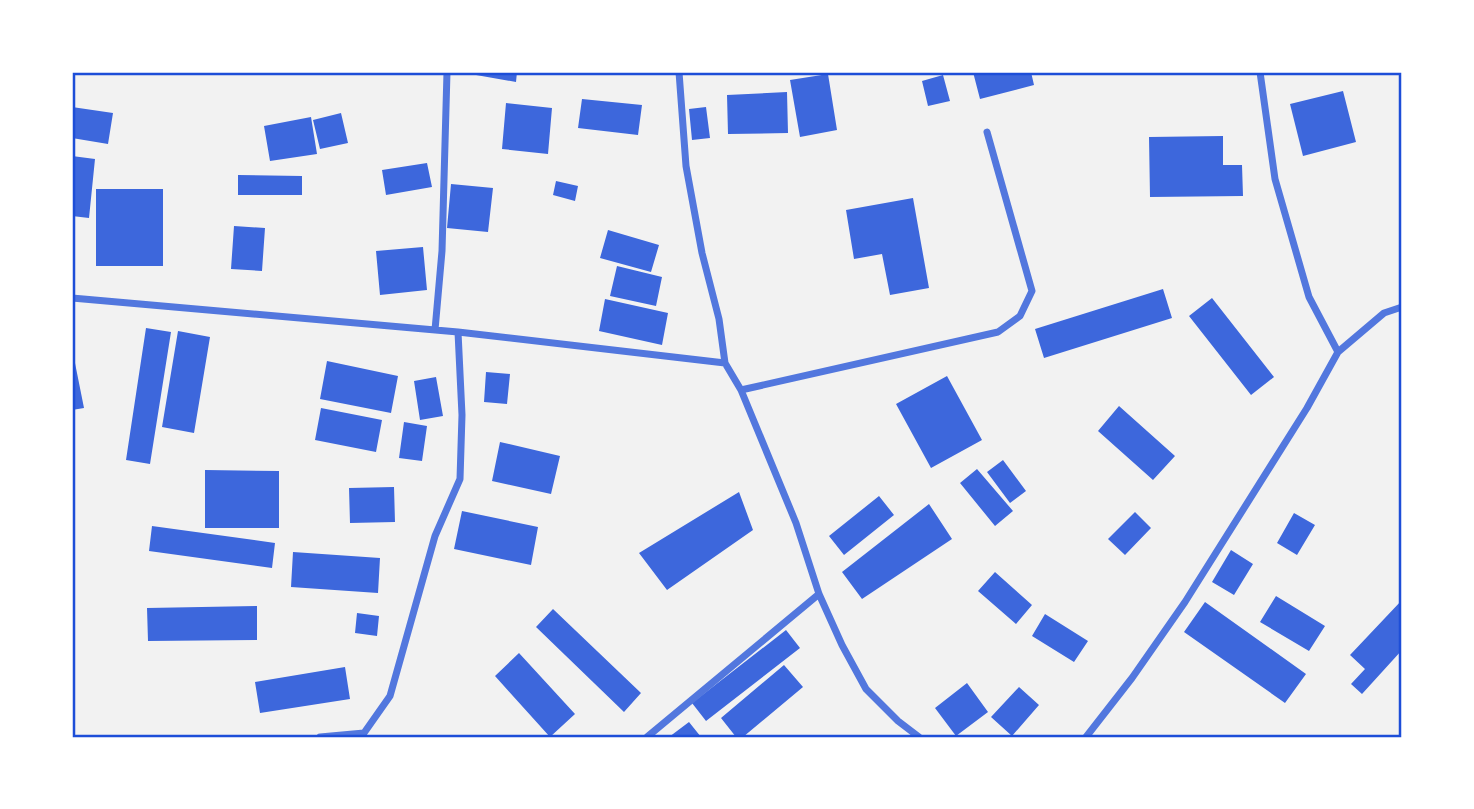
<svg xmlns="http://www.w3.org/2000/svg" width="1474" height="809" viewBox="0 0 1474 809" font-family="'Archivo Narrow',sans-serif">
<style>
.building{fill:#3d67dc}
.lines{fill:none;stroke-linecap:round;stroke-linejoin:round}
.minor{stroke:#5277de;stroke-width:7}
.neatline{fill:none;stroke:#1d4ed8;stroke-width:2.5}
</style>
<rect width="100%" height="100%" fill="#f2f2f2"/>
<path class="building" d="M476 72H517L516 82 476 75Z
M973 72H1031L1034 85 980 99Z
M828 74 837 130 800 137 790 80Z
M943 75 950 101 928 106 922 81Z
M1343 91 1356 142 1303 156 1290 104Z
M787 92 788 133 728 134 727 95Z
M582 99 642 105 638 135 578 128Z
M506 103 552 108 548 154 502 149Z
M72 107 113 113 108 144 72 138Z
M706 107 710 138 692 140 689 109Z
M341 113 348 143 320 149 313 120Z
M311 117 317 154 270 161 264 126Z
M1223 136V165H1242L1243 196 1150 197 1149 137Z
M72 156 95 159 89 218 72 216Z
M427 163 432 187 386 195 382 170Z
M238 175 302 176V195H238Z
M556 181 578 186 575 201 553 195Z
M451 184 493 188 488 232 447 228Z
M96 189H163V266H96Z
M913 198 929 288 890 295 882 254 854 259 846 210Z
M234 226 265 228 262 271 231 269Z
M608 230 659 245 651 272 600 258Z
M423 247 427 290 380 295 376 251Z
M617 266 662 277 656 306 610 296Z
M1163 289 1172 318 1044 358 1035 329Z
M1212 298 1274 377 1251 395 1189 316Z
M605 299 668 313 662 345 599 331Z
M146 328 171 332 150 464 126 460Z
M178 331 210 337 194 433 162 427Z
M327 361 398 376 391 413 320 399Z
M72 363H75L84 408 72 410Z
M486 372 510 374 507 404 484 402Z
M947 376 982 440 931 468 896 404Z
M436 377 443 416 420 420 414 381Z
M1119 406 1175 456 1153 480 1098 431Z
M321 408 382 420 376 452 315 440Z
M404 422 427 426 422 461 399 458Z
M500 442 560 456 551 494 492 481Z
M1003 460 1026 491 1010 503 987 472Z
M977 469 1013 511 995 526 960 483Z
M205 470 279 471V528H205Z
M394 487 395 522 350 523 349 488Z
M739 492 753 530 667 590 639 553Z
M879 496 894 515 844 555 829 536Z
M929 504 952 539 862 599 842 572Z
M462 511 538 527 531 565 454 549Z
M1135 512 1151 528 1125 555 1108 539Z
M1294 513 1315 525 1297 555 1277 543Z
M152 526 275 543 272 568 149 551Z
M1231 550 1253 564 1234 595 1212 582Z
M293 552 380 558 378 593 291 587Z
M995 572 1032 605 1016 624 978 591Z
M1276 596 1325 626 1309 651 1260 622Z
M1402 600V650L1362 694 1351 684 1365 669 1350 655Z
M1205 602 1306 674 1285 703 1184 632Z
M257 606V640L148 641 147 608Z
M553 609 641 693 624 712 536 627Z
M357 613 379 616 377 636 355 633Z
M1045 614 1088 641 1074 662 1032 636Z
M786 630 800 648 706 721 692 703Z
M519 653 575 714 550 737 495 676Z
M784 665 803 687 743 737H736L721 718Z
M345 667 350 699 260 713 255 682Z
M967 683 988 712 956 736 935 708Z
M1019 687 1039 705 1012 736 991 717Z
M689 722 701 737H669Z"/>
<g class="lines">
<path class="minor" d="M679 72 686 166 702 253 719 319 725 363 741 390 796 523 819 594 842 645 866 689 898 721 919 737
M72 298 458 332 725 363
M435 330 442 251 447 72
M1338 352 1384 313 1402 307
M741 390 998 332 1020 316 1032 291 987 132
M320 737 364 733 390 696 435 536 460 479 462 415 458 332
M647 737 819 594
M1086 737 1132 678 1185 602 1307 408 1338 352 1309 297 1275 179 1260 72"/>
</g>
<rect width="1474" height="809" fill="none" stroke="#ffffff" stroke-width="147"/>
<rect x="74" y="74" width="1326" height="662" class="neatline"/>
</svg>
